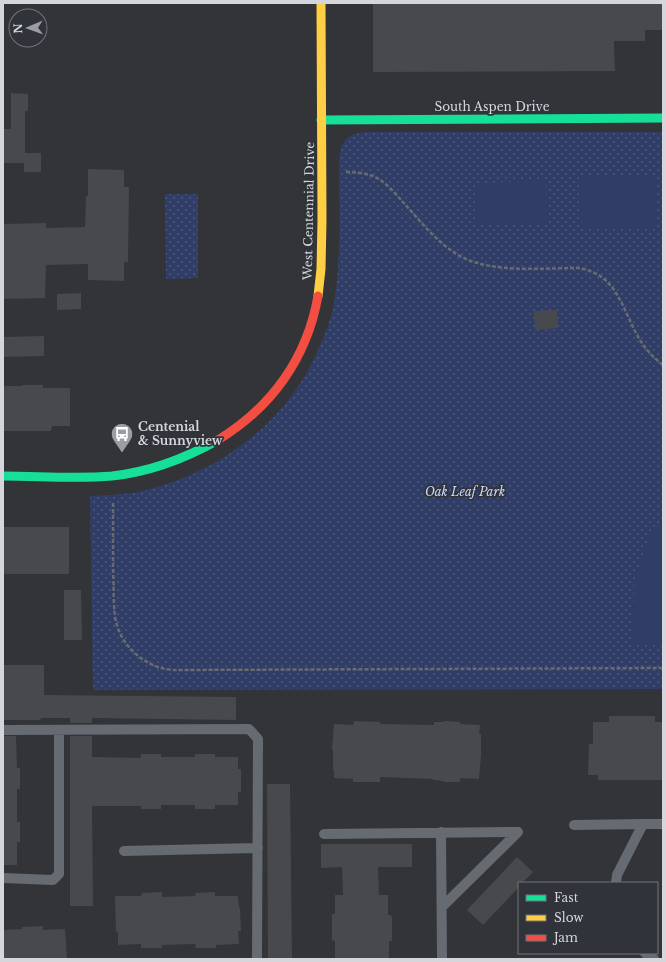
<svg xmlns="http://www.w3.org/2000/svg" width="666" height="962" viewBox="0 0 666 962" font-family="'Libre Baskerville',serif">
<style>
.green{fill:url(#green-dots)}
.pitch{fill:#303e67}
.building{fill:#47494c}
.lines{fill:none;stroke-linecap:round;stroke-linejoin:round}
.path{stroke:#696b70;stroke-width:2.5;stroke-dasharray:4 2;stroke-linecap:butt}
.lane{stroke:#666a71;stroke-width:10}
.fast{stroke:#16e098;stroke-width:9}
.slow{stroke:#ffcf43;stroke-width:9}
.jam{stroke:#f24e42;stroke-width:9}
.labels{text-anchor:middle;stroke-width:3.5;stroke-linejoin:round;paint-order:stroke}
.street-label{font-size:12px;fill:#d4d6db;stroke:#30333a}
.poi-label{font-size:12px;font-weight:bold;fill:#d4d6db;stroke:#30333a;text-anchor:start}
.park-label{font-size:12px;font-style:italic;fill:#ccd9fa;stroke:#30333a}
</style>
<defs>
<pattern id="green-dots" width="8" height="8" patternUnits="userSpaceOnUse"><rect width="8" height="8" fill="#303e67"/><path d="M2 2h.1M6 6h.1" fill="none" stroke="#4d597c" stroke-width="1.8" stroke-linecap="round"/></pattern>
</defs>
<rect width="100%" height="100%" fill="#323438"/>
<path class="green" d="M366 132H663V689L93 690 90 496C109 495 128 495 147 490 224 470 289 420 320 346 325 334 330 321 333 309 342 260 339 210 339 161 341 141 346 134 366 132Z
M165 194H198V278L166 279Z"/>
<path class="pitch" d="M580 176 656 177V229L582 228Z
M546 181 547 223 477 225 476 183Z
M663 520V644L633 645 634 586 651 529Z"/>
<path class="building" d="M373 3H663V30H645V41H614L615 71 373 72Z
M11 93 28 94V111H25V153H41V172H24V163H3V129H11Z
M88 169 124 170V187H129L128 262H124V281L88 280V264L46 265 45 298 3 299V224L46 223V228L85 227 86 196H88Z
M81 293V309L57 310V294Z
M557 310 558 328 535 330 534 311Z
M44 336V356L3 357V337Z
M22 385H43V388H70V426H52L51 431H3V386H22Z
M3 527H69V574H3Z
M64 590H81L82 640H64Z
M3 665H44V695L236 697V720L92 718V723H70V718H41L40 720H3Z
M609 716H655V722H663V780H598V775H588L589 744H593V722H609Z
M354 721 380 722V724L434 725V722H444V721L460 722V724L480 725 479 734H481V755L479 779 460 778V782H443L444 781 433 780V779L380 777V782H353V779L334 778V770H333V750H332L334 724 353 725Z
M3 736H16L17 768H20V789H17V822H20V842H17V865H3Z
M70 736H92V757L141 758V754H161V757H195V754H215V757H238V769H241V792H238V805H215V809H195V805H161V809H141V806H92L93 906H70Z
M267 784H290L292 959H268Z
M321 844H412V867H378L379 895H388V915H391L392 918V941H389V959H335V941L332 940V914H335V895H343L342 867 321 868Z
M517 857 533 872 522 883H519V887L483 925 467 910Z
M162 892V897L196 896 195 893 215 892V896H238L239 908H240L241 931H238L239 944 216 945V948H196L195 944 162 945V948H141V944L118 945V932H116L115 896H141L142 893Z
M43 926V930L65 929 67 959H3V930L22 929V927Z"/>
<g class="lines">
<path class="path" d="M346 172C355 172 365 173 373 176 385 181 395 193 403 202 422 223 440 247 466 259 499 273 543 268 579 268 619 275 622 311 640 340 646 350 654 358 663 365
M113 503C113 525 113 548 113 570 114 585 113 601 115 616 118 640 136 659 158 667 164 669 171 670 176 670L663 668"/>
<path class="lane" d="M3 730 249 729 258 739 257 959
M574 825 643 824
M441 832 442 959
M324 834 518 832 442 907
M124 851 258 848
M3 878 53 880 59 874V730
M616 883 617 875 643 824H663
M645 953 654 959"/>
<path class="fast" d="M321 120 663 118
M3 476C39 476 76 479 112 476 149 472 186 458 218 440"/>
<path class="slow" d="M318 296 321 269 322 221 321 3"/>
<path class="jam" d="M218 440C272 407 307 358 318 296"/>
</g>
<defs>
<g id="bus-pin" transform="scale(1.15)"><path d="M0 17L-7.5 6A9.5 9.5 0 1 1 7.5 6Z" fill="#9b9da2" stroke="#30333a"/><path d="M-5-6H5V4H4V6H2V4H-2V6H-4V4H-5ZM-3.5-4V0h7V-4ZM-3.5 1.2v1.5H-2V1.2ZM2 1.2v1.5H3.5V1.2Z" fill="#fff"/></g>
</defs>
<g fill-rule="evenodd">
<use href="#bus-pin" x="122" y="434"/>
</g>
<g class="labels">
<g class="street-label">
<text x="492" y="111">South Aspen Drive</text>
<text transform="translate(309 211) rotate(-89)" y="4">West Centennial Drive</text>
</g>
<g class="poi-label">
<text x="138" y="431">Centenial<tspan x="138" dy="14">&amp; Sunnyview</tspan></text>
</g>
<g class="park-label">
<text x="465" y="496">Oak Leaf Park</text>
</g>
</g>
<rect width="666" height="962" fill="none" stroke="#d4d6db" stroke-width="8"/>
<rect x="518" y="882" width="140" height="72" fill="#30333a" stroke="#72747a"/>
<rect x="526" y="895" width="20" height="6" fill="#16e098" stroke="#72747a"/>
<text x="554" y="902" font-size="12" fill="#d4d6db">Fast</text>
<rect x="526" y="915" width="20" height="6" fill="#ffcf43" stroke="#72747a"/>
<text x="554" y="922" font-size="12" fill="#d4d6db">Slow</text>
<rect x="526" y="935" width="20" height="6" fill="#f24e42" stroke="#72747a"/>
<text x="554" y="942" font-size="12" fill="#d4d6db">Jam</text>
<g transform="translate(28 28) rotate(268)"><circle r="19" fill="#30333a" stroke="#72747a"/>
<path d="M0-3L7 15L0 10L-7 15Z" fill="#9b9da2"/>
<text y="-6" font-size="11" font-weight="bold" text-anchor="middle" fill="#d4d6db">N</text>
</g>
</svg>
